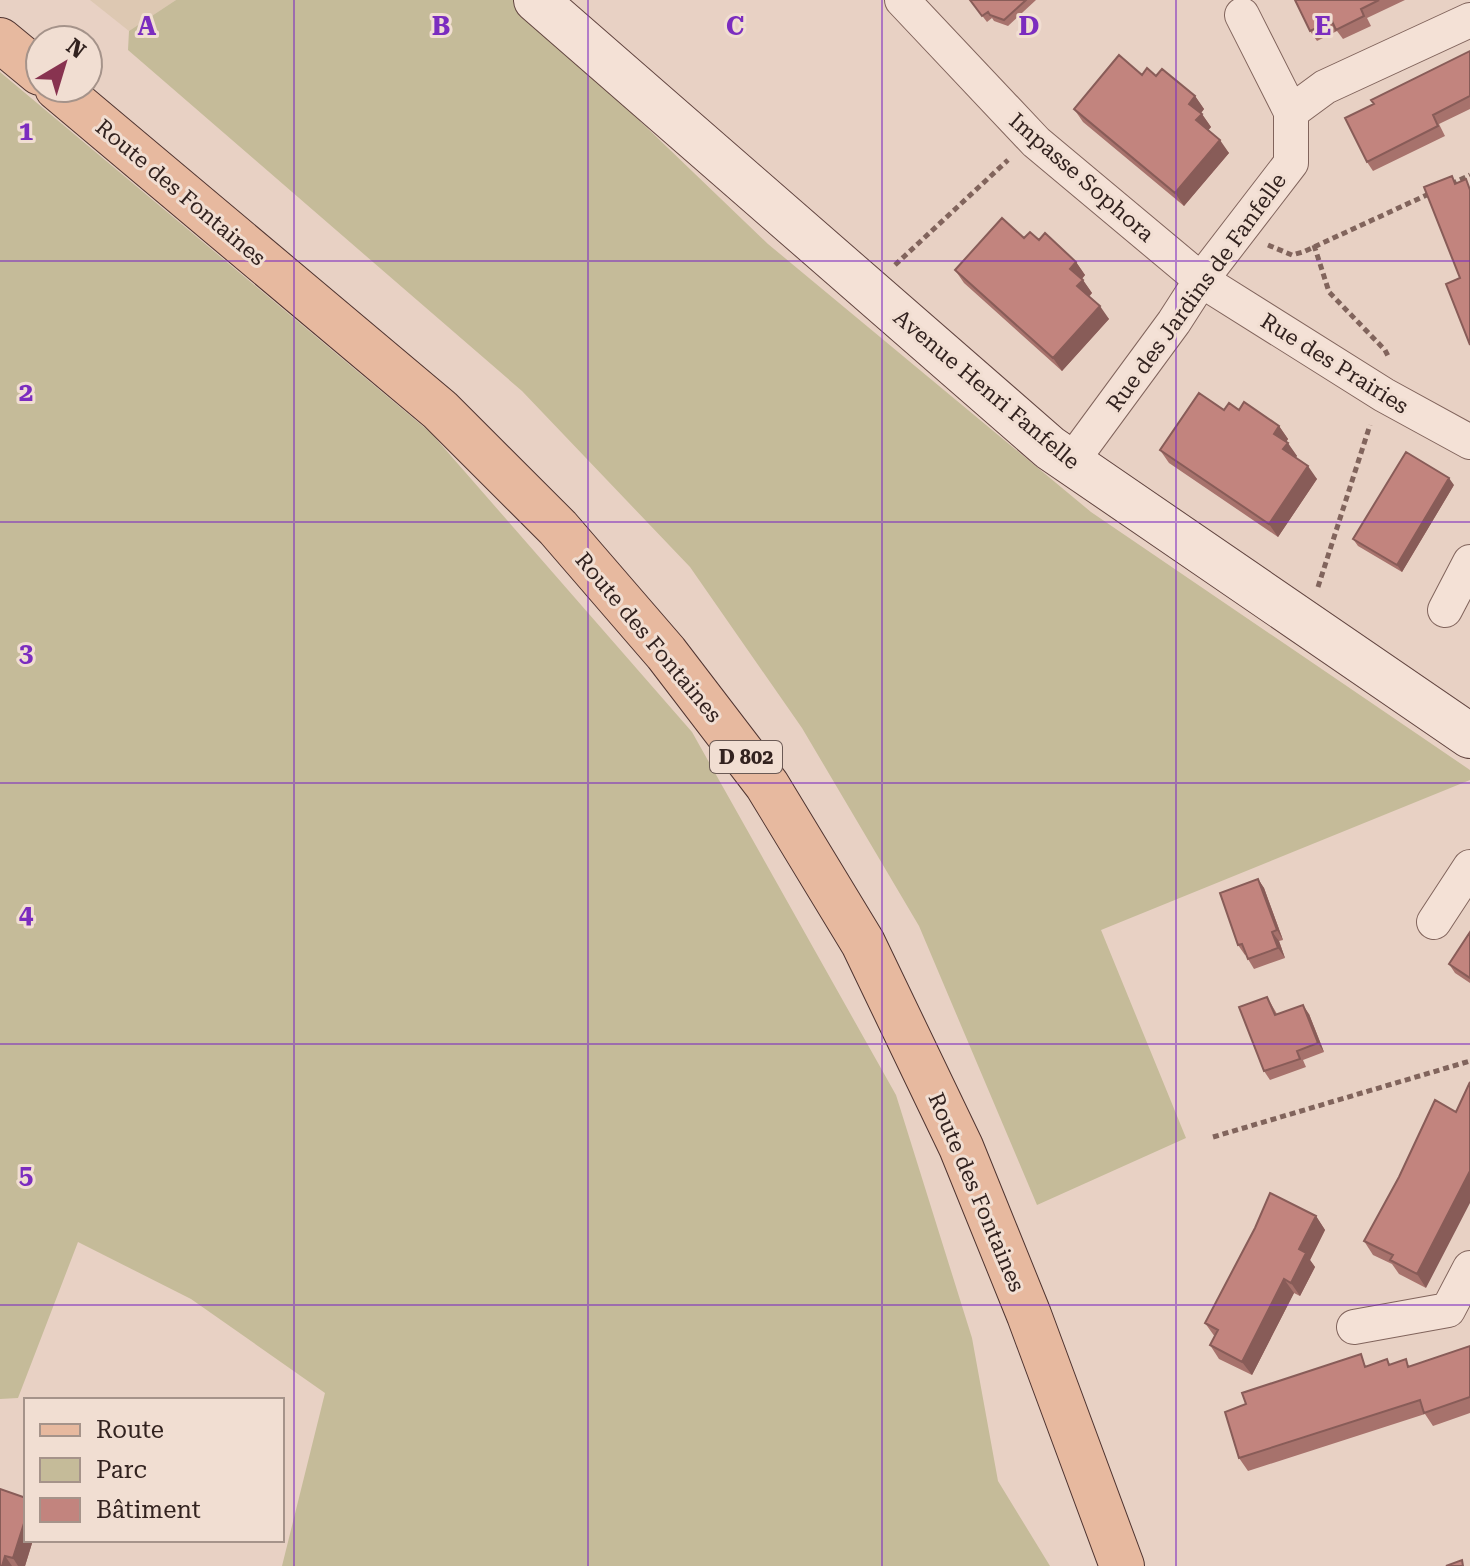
<svg xmlns="http://www.w3.org/2000/svg" width="1470" height="1566" viewBox="0 0 1470 1566" font-family="'Roboto Serif',serif">
<style>
.farmland{fill:#ddc8b2}
.green{fill:#c5bb99}
.lines{fill:none;stroke-linecap:round;stroke-linejoin:round}
.street-casing{stroke:#81645c;stroke-width:36}
.secondary-casing{stroke:#624540;stroke-width:46}
.primary-casing{stroke:#4f3430;stroke-width:46}
.path{stroke:#81645c;stroke-width:5;stroke-dasharray:6 4;stroke-linecap:butt}
.street{stroke:#f4e1d6;stroke-width:34}
.secondary{stroke:#f4e1d6;stroke-width:44}
.primary{stroke:#e7b99f;stroke-width:44}
.wall{fill:#a7726c}
.shaded-wall{fill:#885c58}
.building{fill:#c2847e;stroke:#885c58;stroke-width:2}
.grid{fill:none;stroke:#7b2cbf;stroke-width:2;stroke-opacity:0.55}
.labels{text-anchor:middle;stroke-width:6;stroke-linejoin:round;paint-order:stroke}
.shield{fill:#f1ded2;stroke:#6b5a55;stroke-width:2}
.shield-label{font-size:20px;font-weight:bold;fill:#32221f}
.street-label{font-size:22px;fill:#32221f;stroke:#f1ded2}
.grid-label{font-size:26px;text-anchor:middle;font-weight:bold;fill:#7b2cbf;stroke:#f1ded2;stroke-width:6;stroke-linejoin:round;paint-order:stroke}
</style>
<rect width="100%" height="100%" fill="#e8d1c4"/>
<path class="farmland" d="M90 0H176L129 31Z"/>
<path class="green" d="M176 0H514L768 244 1091 512 1470 770V780L1101 930 1186 1138 1037 1205 919 926 802 728 690 567 522 391 128 50 129 31Z
M0 72 431 433 692 732 896 1095 972 1338 998 1481 1050 1566H282L325 1393 191 1299 78 1242 18 1398 0 1399Z"/>
<g class="lines">
<g class="street-casing">
<path id="street" d="M902 0 1036 142 1201 280 1384 395 1470 442
M1291 112 1325 87 1470 20
M1071 462 1174 322 1201 280 1291 163V112L1242 15
M1445 610 1470 562
M1434 922 1470 867
M1354 1327 1448 1310 1470 1268"/>
</g>
<g class="secondary-casing">
<path id="secondary" d="M536 0 1050 448 1470 736"/>
</g>
<g class="primary-casing">
<path id="primary" d="M0 40 40 73
M57 88 440 410 558 528 666 653 767 785 863 943 961 1147 1029 1315 1122 1566"/>
</g>
<path class="path" d="M1451 184 1470 175
M1268 245 1292 255 1303 252 1431 193
M1314 245 1329 292 1385 350 1389 358
M895 265 1008 160
M1318 587 1370 425
M1213 1137 1470 1061"/>
<use href="#street" class="street"/>
<use href="#secondary" class="secondary"/>
<use href="#primary" class="primary"/>
</g>
<path class="wall" d="M970 0H1036L1008 26 994 21 992 18 987 22Z
M1295 0H1405L1367 18 1371 26 1343 39 1337 31 1317 41 1310 31Z
M1470 51V109L1439 124 1445 136 1373 171 1367 162 1374 104Z
M1142 75 1156 76 1195 96 1204 109 1201 113 1211 127 1208 130 1229 153 1184 206 1083 122 1074 109Z
M1024 238 1039 240 1076 262 1085 275 1082 279 1092 293 1089 297 1109 319 1062 371 964 283 955 270Z
M1239 410 1279 426 1288 439 1286 442 1297 456 1295 458 1317 479 1278 537 1169 463 1160 450Z
M1454 485 1402 572 1358 546 1353 539Z
M1258 879 1264 888 1283 940 1279 941 1285 958 1254 969 1248 959 1246 954 1245 955 1238 945Z
M1470 932V983L1455 973 1449 964Z
M1267 997 1277 1014H1309L1324 1052 1303 1060 1306 1067 1270 1080 1264 1071Z
M1399 1177 1426 1288 1399 1274 1392 1264 1373 1255 1364 1241Z
M1316 1216 1325 1230 1310 1260 1315 1267 1300 1296 1294 1293 1252 1375 1219 1359 1210 1345 1215 1337 1205 1323Z
M1470 1346V1413L1433 1426 1425 1414 1248 1471 1239 1458 1246 1404 1369 1365 1391 1364 1411 1366Z
M0 1489 26 1540H33L25 1566H0Z"/>
<path class="shaded-wall" d="M1195 96 1204 109 1198 117 1189 104Z
M1202 114 1211 127 1206 133 1196 120Z
M1220 140 1229 153 1184 206 1175 193Z
M1076 262 1085 275 1079 282 1070 269Z
M1083 280 1092 293 1086 299 1077 286Z
M1100 306 1109 319 1062 371 1053 358Z
M1279 426 1288 439 1283 447 1274 434Z
M1288 443 1297 456 1292 462 1283 449Z
M1308 466 1317 479 1278 537 1269 524Z
M1449 478 1454 485 1402 572 1397 565Z
M1258 879 1264 888 1283 940 1277 930Z
M1272 932 1279 941 1285 958 1278 948Z
M1303 1005 1309 1014 1324 1052 1318 1043Z
M1470 1171V1203L1426 1288 1417 1274Z
M1316 1216 1325 1230 1310 1260 1315 1267 1300 1296 1291 1283 1299 1249Z
M1284 1279 1294 1293 1252 1375 1242 1362Z
M26 1517V1540H33L25 1566H18L13 1558Z
M5 1556 12 1566H2Z"/>
<path class="building" d="M970 0H1026L1004 20 990 15 988 12 982 16Z
M1295 0H1379L1361 9 1364 16 1336 30 1332 21 1310 31Z
M1470 51V96L1433 115 1438 126 1367 162 1345 118 1374 104 1371 100Z
M1119 55 1142 75 1147 68 1156 76 1162 69 1195 96 1189 104 1202 114 1196 120 1220 140 1175 193 1074 109Z
M1452 176 1455 184 1466 179 1470 190V345L1446 284 1460 278 1424 187Z
M1002 218 1024 238 1030 232 1039 240 1045 233 1076 262 1070 269 1083 280 1077 286 1100 306 1053 358 955 270Z
M1199 393 1224 410 1229 403 1239 410 1244 402 1279 426 1274 434 1288 443 1283 449 1308 466 1269 524 1160 450Z
M1406 452 1449 478 1397 565 1353 539Z
M1258 879 1277 930 1272 932 1278 948 1248 959 1242 944 1238 945 1220 893Z
M1470 932V978L1449 964Z
M1267 997 1275 1015 1303 1005 1318 1043 1297 1051 1300 1059 1264 1071 1239 1007Z
M1470 1082V1171L1417 1274 1390 1260 1393 1255 1364 1241 1399 1177 1435 1100 1456 1112Z
M1270 1193 1316 1216 1299 1249 1306 1253 1291 1283 1284 1279 1242 1362 1210 1345 1218 1330 1205 1323 1255 1228Z
M1470 1346V1397L1424 1413 1420 1400 1239 1458 1225 1412 1246 1404 1242 1393 1361 1354 1365 1367 1387 1359 1389 1365 1406 1359 1408 1367Z
M0 1489 26 1498V1517L13 1558 5 1556 2 1566H0Z
M1462 1560 1463 1566H1446Z"/>
<path class="grid" d="M294 0V1566M588 0V1566M882 0V1566M1176 0V1566M0 261H1470M0 522H1470M0 783H1470M0 1044H1470M0 1305H1470"/>
<g class="labels">
<rect class="shield" x="710" y="741" width="72" height="32" rx="6"/>
<g class="shield-label">
<text x="746" y="764">D 802</text>
</g>
<g class="street-label">
<text transform="translate(1082 177) rotate(41)" y="8">Impasse Sophora</text>
<text transform="translate(181 192) rotate(40)" y="8">Route des Fontaines</text>
<text transform="translate(1196 292) rotate(-54)" y="8">Rue des Jardins de Fanfelle</text>
<text transform="translate(1335 363) rotate(32)" y="8">Rue des Prairies</text>
<text transform="translate(987 389) rotate(40)" y="8">Avenue Henri Fanfelle</text>
<text transform="translate(649 637) rotate(50)" y="8">Route des Fontaines</text>
<text transform="translate(977 1192) rotate(67)" y="8">Route des Fontaines</text>
</g>
</g>
<g class="grid-label">
<text x="147" y="35">A</text>
<text x="441" y="35">B</text>
<text x="735" y="35">C</text>
<text x="1029" y="35">D</text>
<text x="1323" y="35">E</text>
<text x="26" y="140">1</text>
<text x="26" y="401">2</text>
<text x="26" y="662">3</text>
<text x="26" y="923">4</text>
<text x="26" y="1184">5</text>
</g>
<rect x="24" y="1398" width="260" height="144" fill="#f1ded2" stroke="#a5938a" stroke-width="2"/>
<rect x="40" y="1424" width="40" height="12" fill="#e7b99f" stroke="#a5938a" stroke-width="2"/>
<text x="96" y="1438" font-size="24" fill="#32221f">Route</text>
<rect x="40" y="1458" width="40" height="24" fill="#c5bb99" stroke="#a5938a" stroke-width="2"/>
<text x="96" y="1478" font-size="24" fill="#32221f">Parc</text>
<rect x="40" y="1498" width="40" height="24" fill="#c2847e" stroke="#a5938a" stroke-width="2"/>
<text x="96" y="1518" font-size="24" fill="#32221f">Bâtiment</text>
<g transform="translate(64 64) rotate(38)"><circle r="38" fill="#f1ded2" stroke="#a5938a" stroke-width="2"/>
<path d="M0-6L14 30L0 20L-14 30Z" fill="#883350"/>
<text y="-12" font-size="22" font-weight="bold" text-anchor="middle" fill="#32221f">N</text>
</g>
</svg>
